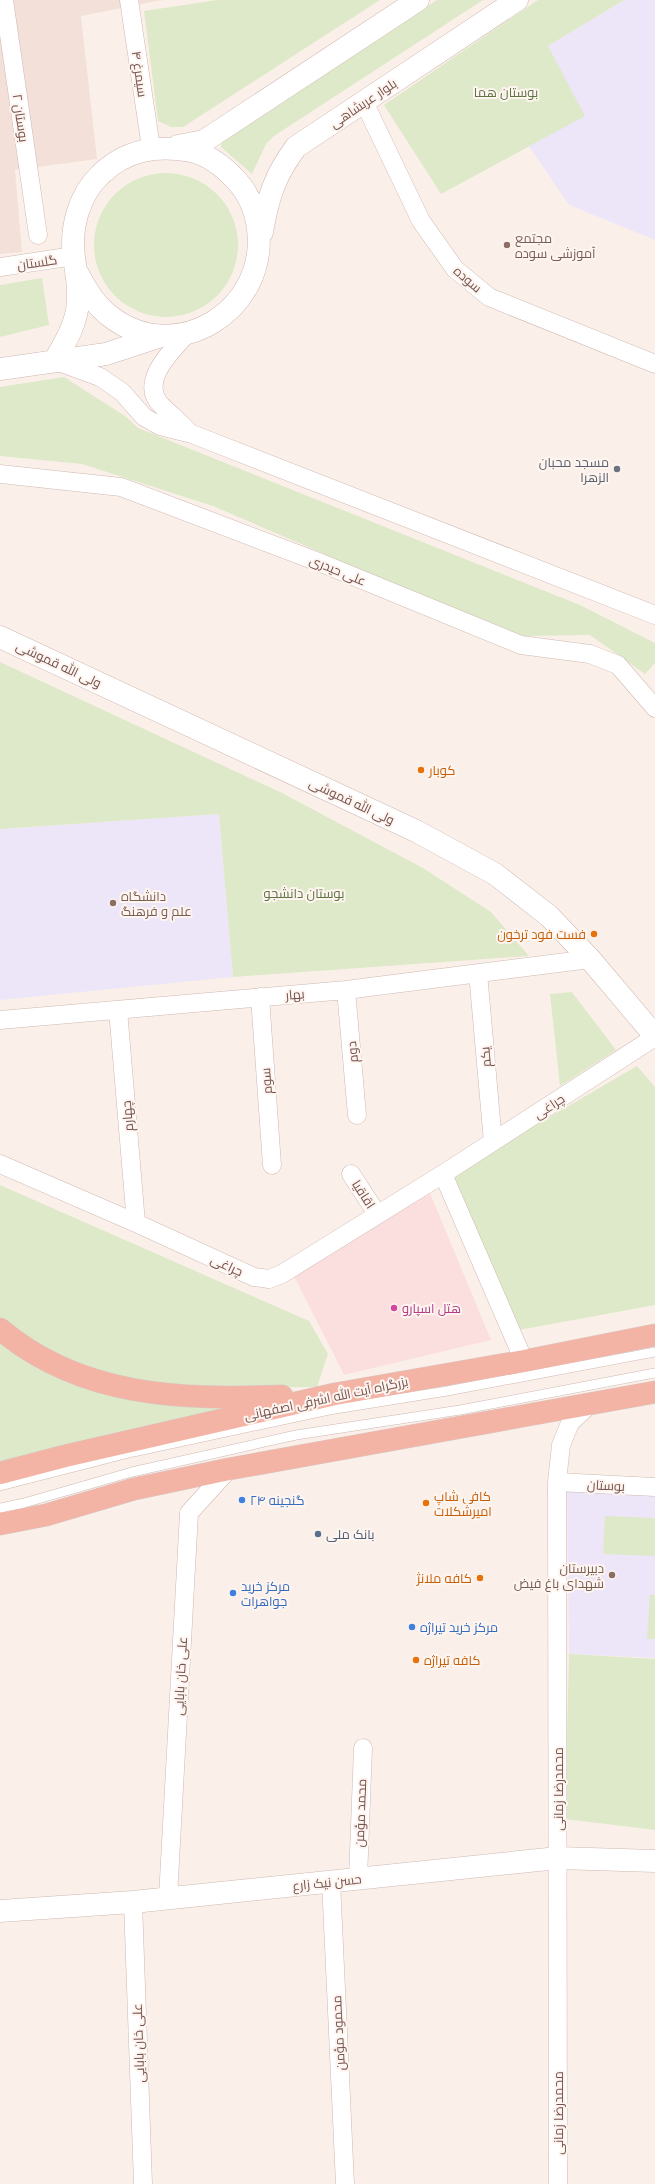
<svg xmlns="http://www.w3.org/2000/svg" width="655" height="2184" viewBox="0 0 655 2184" font-family="'Nunito Sans',Cairo,sans-serif">
<style>
.residential{fill:#f3e0d8}
.commercial{fill:#fbdfde}
.education{fill:#ede6f8}
.green{fill:#dde9c8}
.lines{fill:none;stroke-linecap:round;stroke-linejoin:round}
.service-casing{stroke:#cfb8b2;stroke-width:10}
.minor-casing{stroke:#cfb8b2;stroke-width:19}
.tertiary-casing{stroke:#cfb8b2;stroke-width:23}
.trunk-casing{stroke:#d6cbca;stroke-width:23}
.service{stroke:#fff;stroke-width:9}
.minor{stroke:#fff;stroke-width:18}
.tertiary{stroke:#fff;stroke-width:22}
.trunk{stroke:#f3b4a5;stroke-width:22}
.education-dot{fill:#8d6e63;stroke:#fef5f0;stroke-width:1.5}
.worship-dot{fill:#6b7280;stroke:#fef5f0;stroke-width:1.5}
.food-dot{fill:#e8710a;stroke:#fef5f0;stroke-width:1.5}
.hotel-dot{fill:#d1479c;stroke:#fef5f0;stroke-width:1.5}
.shop-dot{fill:#3f7fe0;stroke:#fef5f0;stroke-width:1.5}
.service-dot{fill:#5c6f8a;stroke:#fef5f0;stroke-width:1.5}
.labels{text-anchor:middle;stroke-width:4;stroke-linejoin:round;paint-order:stroke}
.street-label{font-size:13px;fill:#75524e;stroke:#fef5f0}
.park-label{font-size:13px;fill:#5e7443;stroke:#fef5f0}
.education-label{font-size:13px;fill:#785e54;stroke:#fef5f0;text-anchor:start}
.worship-label{font-size:13px;fill:#5b616d;stroke:#fef5f0;text-anchor:end}
.food-label{font-size:13px;fill:#c56008;stroke:#fef5f0;text-anchor:start}
.hotel-label{font-size:13px;fill:#b23c85;stroke:#fef5f0;text-anchor:start}
.shop-label{font-size:13px;fill:#366cbe;stroke:#fef5f0;text-anchor:start}
.service-label{font-size:13px;fill:#4e5e75;stroke:#fef5f0;text-anchor:start}
</style>
<rect width="100%" height="100%" fill="#fbf0e9"/>
<path class="residential" d="M0 0H162L81 16 97 159 15 170 22 252 0 254Z"/>
<path class="commercial" d="M430 1193 491 1340 344 1375 294 1276Z"/>
<path class="education" d="M624 0H655V240L569 205 528 145 536 142 548 46Z
M219 814 233 977 0 1000V829Z
M567 1489 655 1496V1658L569 1654Z"/>
<path class="green" d="M217 0H380L183 127H171L158 121 144 11Z
M437 0H483L274 136 266 144 252 174 221 147 222 141Z
M538 0H624L548 46 585 116 441 194 384 105Z
M94 245a72 72 0 1 1 144 0a72 72 0 1 1-144 0Z
M42 278 49 325 0 337V285Z
M64 377 125 416 138 428 580 605 655 643V663L645 674 590 635 523 636 427 598 213 506 82 464 0 456V387Z
M0 662 282 793 423 868 491 912 529 956 233 977 219 814 0 829Z
M572 992 616 1050 560 1086 550 994Z
M637 1066 655 1087V1305L519 1330 452 1174Z
M0 1185 309 1321 328 1354 317 1387 150 1388 41 1349 0 1321Z
M0 1339 15 1352 245 1403 0 1463Z
M605 1516 655 1518V1556L603 1554Z
M650 1595H655V1639H647Z
M569 1654 655 1659V1830L565 1819Z"/>
<g class="lines">
<g class="service-casing">
<path id="service" d="M0 1486 133 1452 329 1410 447 1391 655 1352
M0 1508 24 1503 132 1472 296 1435 460 1410 655 1373"/>
</g>
<g class="minor-casing">
<path id="minor" d="M4 0 38 235
M129 0 151 148
M364 102 421 221 455 269 489 297 655 364
M0 267 74 256
M188 333C173 349 137 383 162 406 171 415 182 424 191 434
M56 361 100 377 122 392 144 417 160 426 192 434 655 615
M0 474 121 487 321 563 521 645 590 654 618 665 655 708
M478 973 493 1142
M346 990 357 1115
M260 997 272 1165
M118 1010 136 1223
M0 1020 346 990 590 959
M0 1164 136 1223 254 1277 269 1279 282 1274 443 1174 655 1037
M351 1174 377 1214
M443 1174 524 1361
M557 1482 655 1487
M358 1879 363 1748
M331 1881 345 2184
M168 1898 189 1513 229 1469
M133 1902 143 2184
M558 2184 557 1482 561 1445 570 1423 589 1405"/>
</g>
<g class="tertiary-casing">
<path id="tertiary" d="M178 146 204 141 418 0
M262 232C268 197 275 175 296 147L517 0
M55 360C66 341 77 323 78 301 79 284 76 273 74 257 70 228 79 195 100 175 126 149 157 145 191 151 209 155 224 167 236 180 249 194 256 211 258 229 268 310 177 367 111 317 96 306 87 291 78 274
M0 369 106 354 161 336
M0 637 416 831 495 874 549 916 590 959 655 1036
M0 1911 133 1902 558 1858 655 1861"/>
</g>
<g class="trunk-casing">
<path id="trunk" d="M0 1329C80 1397 182 1400 282 1396
M0 1473 65 1456 335 1394 524 1361 655 1335
M0 1524 46 1515 134 1489 229 1469 655 1392"/>
</g>
<use href="#service" class="service"/>
<use href="#minor" class="minor"/>
<use href="#tertiary" class="tertiary"/>
<use href="#trunk" class="trunk"/>
</g>
<g class="education-dot">
<circle cx="507" cy="245" r="4"/>
<circle cx="113" cy="903" r="4"/>
<circle cx="612" cy="1575" r="4"/>
</g>
<circle class="worship-dot" cx="617" cy="469" r="4"/>
<g class="food-dot">
<circle cx="421" cy="770" r="4"/>
<circle cx="594" cy="934" r="4"/>
<circle cx="426" cy="1503" r="4"/>
<circle cx="480" cy="1578" r="4"/>
<circle cx="416" cy="1660" r="4"/>
</g>
<circle class="hotel-dot" cx="394" cy="1308" r="4"/>
<g class="shop-dot">
<circle cx="242" cy="1500" r="4"/>
<circle cx="233" cy="1593" r="4"/>
<circle cx="412" cy="1627" r="4"/>
</g>
<circle class="service-dot" cx="318" cy="1534" r="4"/>
<g class="labels">
<g class="street-label">
<text transform="translate(140 74) rotate(82)" y="5">سیمرغ ۴</text>
<text transform="translate(363 103) rotate(-34)" y="5">بلوار عربشاهی</text>
<text transform="translate(21 118) rotate(82)" y="5">بوستان ۲</text>
<text transform="translate(37 262) rotate(-8)" y="5">گلستان</text>
<text transform="translate(468 279) rotate(41)" y="5">سوده</text>
<text transform="translate(338 570) rotate(22)" y="5">علی حیدری</text>
<text transform="translate(59 664) rotate(25)" y="5">ولی الله قموشی</text>
<text transform="translate(352 801) rotate(25)" y="5">ولی الله قموشی</text>
<text transform="translate(295 994) rotate(-5)" y="5">بهار</text>
<text transform="translate(352 1052) rotate(-95)" y="5">دوم</text>
<text transform="translate(485 1057) rotate(-95)" y="5">یکم</text>
<text transform="translate(266 1081) rotate(-94)" y="5">سوم</text>
<text transform="translate(549 1106) rotate(-33)" y="5">چراغی</text>
<text transform="translate(127 1116) rotate(-95)" y="5">چهارم</text>
<text transform="translate(364 1194) rotate(57)" y="5">اقاقیا</text>
<text transform="translate(227 1265) rotate(25)" y="5">چراغی</text>
<text transform="translate(326 1398) rotate(-12)" y="5">بزرگراه آیت الله اشرفی اصفهانی</text>
<text transform="translate(606 1485) rotate(3)" y="5">بوستان</text>
<text transform="translate(180 1676) rotate(-87)" y="5">علی خان بابایی</text>
<text transform="translate(558 1789) rotate(-90)" y="5">محمدرضا زمانی</text>
<text transform="translate(360 1813) rotate(-88)" y="5">محمد مؤمن</text>
<text transform="translate(327 1882) rotate(-6)" y="5">حسن نیک زارع</text>
<text transform="translate(338 2033) rotate(-93)" y="5">محمود مؤمن</text>
<text transform="translate(138 2043) rotate(-92)" y="5">علی خان بابایی</text>
<text transform="translate(558 2113) rotate(-90)" y="5">محمدرضا زمانی</text>
</g>
<g class="park-label">
<text x="506" y="97">بوستان هما</text>
<text x="304" y="898">بوستان دانشجو</text>
</g>
<g class="education-label">
<text x="515" y="243">مجتمع<tspan x="515" dy="15">آموزشی سوده</tspan></text>
<text x="121" y="901">دانشگاه<tspan x="121" dy="15">علم و فرهنگ</tspan></text>
<text x="604" y="1573" text-anchor="end">دبیرستان<tspan x="604" dy="15">شهدای باغ فیض</tspan></text>
</g>
<g class="worship-label">
<text x="609" y="467">مسجد محبان<tspan x="609" dy="15">الزهرا</tspan></text>
</g>
<g class="food-label">
<text x="429" y="775">کوبار</text>
<text x="586" y="939" text-anchor="end">فست فود ترخون</text>
<text x="434" y="1501">کافی شاپ<tspan x="434" dy="15">امیرشکلات</tspan></text>
<text x="472" y="1583" text-anchor="end">کافه ملانژ</text>
<text x="424" y="1665">کافه تیراژه</text>
</g>
<g class="hotel-label">
<text x="402" y="1313">هتل اسپارو</text>
</g>
<g class="shop-label">
<text x="250" y="1505">گنجینه ۲۴</text>
<text x="241" y="1591">مرکز خرید<tspan x="241" dy="15">جواهرات</tspan></text>
<text x="420" y="1632">مرکز خرید تیراژه</text>
</g>
<g class="service-label">
<text x="326" y="1539">بانک ملی</text>
</g>
</g>
</svg>
